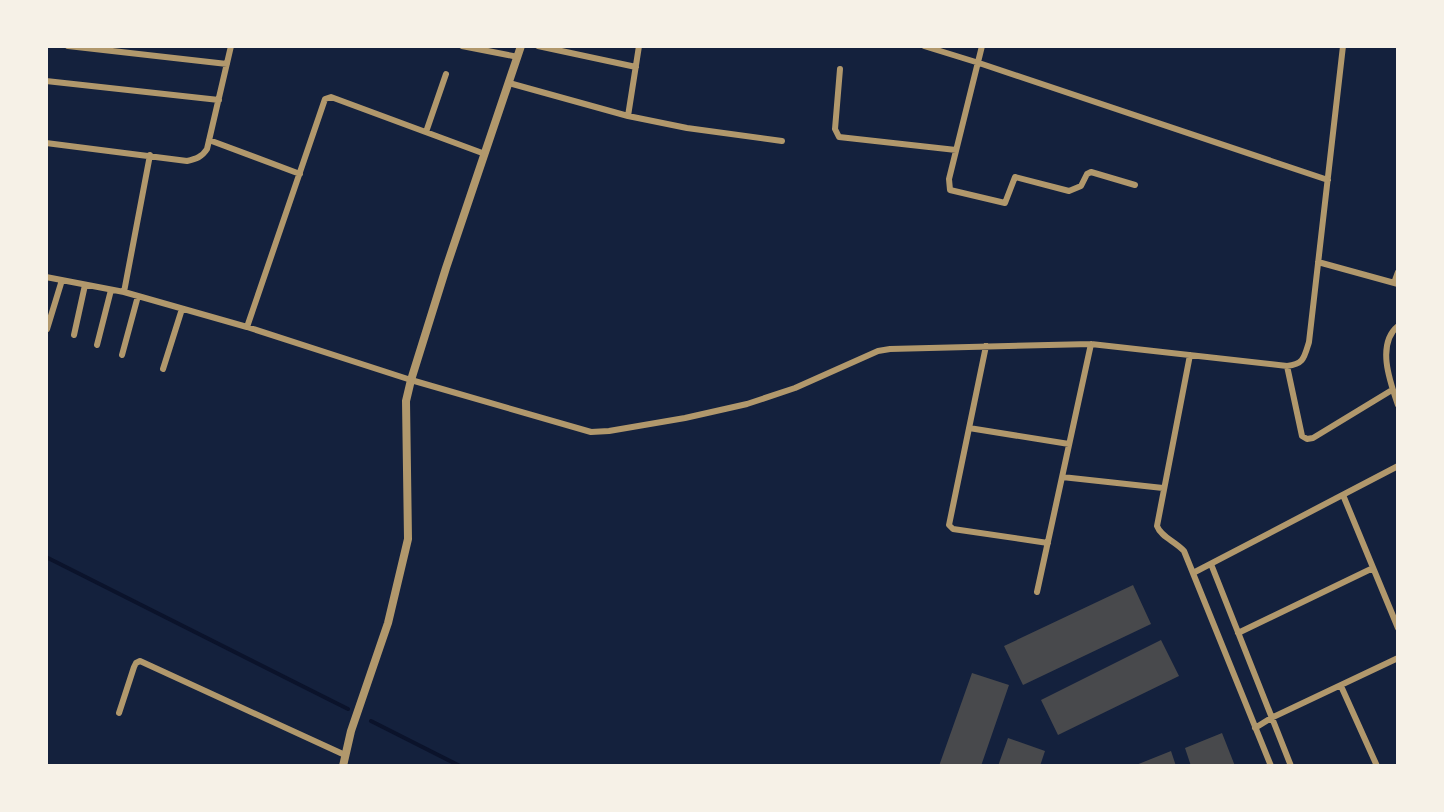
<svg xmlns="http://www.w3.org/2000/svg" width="1444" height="812" viewBox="0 0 1444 812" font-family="Jost,sans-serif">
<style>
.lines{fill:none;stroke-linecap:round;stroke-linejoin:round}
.stream{stroke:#0b132b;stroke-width:4}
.building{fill:#48494c}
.minor{stroke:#b1986c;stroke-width:6}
.tertiary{stroke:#b1986c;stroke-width:8}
</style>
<rect width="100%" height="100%" fill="#14213d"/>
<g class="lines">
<path class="stream" d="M46 557 348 709
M371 721 460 766"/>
</g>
<path class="building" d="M1133 585 1151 624 1023 685 1004 646Z
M1161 640 1179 676 1058 735 1041 700Z
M972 673 1009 685 981 766H939Z
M1222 733 1235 766H1191L1185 748Z
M1008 738 1045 751 1040 766H998Z
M1171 751 1176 766H1136V765Z"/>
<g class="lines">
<path class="minor" d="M68 46 227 64
M462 46 518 57
M538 46 636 67
M924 46 979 63 1328 180
M982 46 949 179 950 190 1005 203 1015 177 1069 191 1081 186 1087 174 1091 172 1135 185
M840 69 835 129 839 137 956 150
M46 81 219 100
M509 83 628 116 687 128 782 141
M628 116 639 46
M426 132 446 74
M209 140 300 174
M46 143 187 161C196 159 202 157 207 149L231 46
M1318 262 1398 284
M46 277 124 292 247 327 411 380 591 432 609 431 685 418 747 404 795 388 878 351 890 349 1091 344 1287 366C1304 364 1304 358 1309 342L1343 46
M1394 283 1398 272
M124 292 150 155
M1398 326C1376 344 1390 382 1398 405
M247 327 325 99 331 97 485 154
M47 329 62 280
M74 335 85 285
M97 345 111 290
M986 346 949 525 953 529 1048 543
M122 355 138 296
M1190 355 1157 526C1161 537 1175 541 1184 551L1271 766
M1287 366 1302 436 1307 439 1313 438 1392 390
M163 369 182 309
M969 428 1069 444
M1062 477 1163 488
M1343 495 1398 628
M1211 564 1291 766
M1193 573 1398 466
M1037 592 1091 344
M1238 633 1373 568
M1341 686 1377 766
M119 713 134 667 136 663 140 661 345 755
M1255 728 1271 718 1398 658"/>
<path class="tertiary" d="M343 766 351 731 388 623 408 539 406 401 411 380 446 268 521 46"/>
</g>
<rect width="1444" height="812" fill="none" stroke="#f6f1e7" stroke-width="96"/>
</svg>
